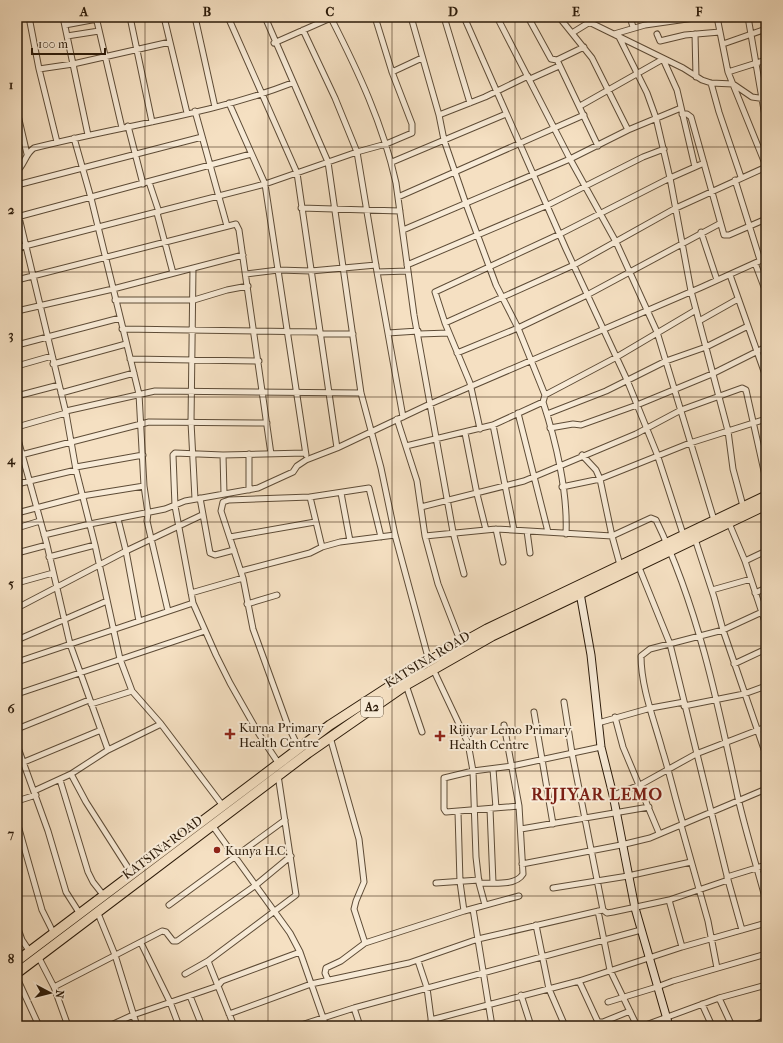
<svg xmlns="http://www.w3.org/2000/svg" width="783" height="1043" viewBox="0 0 783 1043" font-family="'IM FELL French Canon',serif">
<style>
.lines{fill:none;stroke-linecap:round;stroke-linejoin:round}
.street-casing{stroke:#5e4c37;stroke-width:7}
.secondary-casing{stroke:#2b1a09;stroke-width:9}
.highway-casing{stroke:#2b1a09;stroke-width:11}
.street{stroke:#f8ebd7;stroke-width:5}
.secondary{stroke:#f8ebd7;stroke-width:7}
.highway{stroke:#f5e0c2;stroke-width:9}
.grid{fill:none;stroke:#2b1a09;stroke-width:1;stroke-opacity:0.55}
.poi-dot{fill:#8f2418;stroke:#f8ebd7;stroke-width:1.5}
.labels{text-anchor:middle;stroke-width:4;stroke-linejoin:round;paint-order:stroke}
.shield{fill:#f8ebd7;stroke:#685947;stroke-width:1}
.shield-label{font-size:12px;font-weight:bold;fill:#2b1a09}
.street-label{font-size:13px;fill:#2b1a09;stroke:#f8ebd7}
.poi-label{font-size:13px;fill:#2b1a09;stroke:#f8ebd7;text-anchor:start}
.district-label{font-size:17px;font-weight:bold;letter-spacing:1px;fill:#7a1f14;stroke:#f8ebd7}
.neatline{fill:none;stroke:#2b1a09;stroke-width:1.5}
.grid-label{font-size:13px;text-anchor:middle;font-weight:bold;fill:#2b1a09}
</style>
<rect width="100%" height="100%" fill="#f5e0c2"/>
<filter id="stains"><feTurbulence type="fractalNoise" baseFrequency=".005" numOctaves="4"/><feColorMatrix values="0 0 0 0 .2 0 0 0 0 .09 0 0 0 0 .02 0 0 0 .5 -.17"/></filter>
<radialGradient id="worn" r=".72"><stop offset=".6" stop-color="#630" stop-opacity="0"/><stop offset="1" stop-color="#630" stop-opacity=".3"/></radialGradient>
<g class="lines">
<g class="street-casing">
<path id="street" d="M29 17 39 69 57 142
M63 17 88 135
M96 17 122 128
M130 17 152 122
M164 17 187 113
M195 17 215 107
M228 17 297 173 337 448
M265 17 328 162 361 393 381 468 395 535 429 661
M411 17 439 115 444 140 466 204 496 285 518 328 545 395 543 402C556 441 568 493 566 534
M444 17 470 103
M464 17 566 249 627 380 657 454 683 534
M497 17 570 159 616 242 657 332 714 520
M528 17 551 59 557 60 584 47
M559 17 592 58 628 130
M630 17 633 27
M717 17 728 72 766 166
M748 17 766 122
M331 18C358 71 383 124 396 183L414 315 453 532 464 574
M589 22 683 68 702 80 711 83 733 84 752 97 766 99
M65 25 97 19
M303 30 335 98 357 152 377 272 403 417
M572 33 598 17
M614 34 645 25 701 17
M657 34 660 41 685 35 720 32
M695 34 696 77
M67 36 99 31
M619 37 647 93 656 118 670 178 691 291 728 431 733 469 743 506
M274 43 333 17
M723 44 766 29
M557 60 598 146
M39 69 73 64 170 42
M392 72 422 58
M728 72 766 60
M530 79 559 66
M711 83 719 112 741 177
M229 103 265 184 306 455
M580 106 663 59 677 90 695 167
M17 111 27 154
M195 111 227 226
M682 114H687L691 117 724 235H729L766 219
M439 115 485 97 528 76
M128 126 143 184
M74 138 91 198 139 394 144 486 148 513 147 521 168 611
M392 162 506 114
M17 171C25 164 25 154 34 148 120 126 210 115 292 83
M735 180 760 260
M149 182 159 212
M17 185 202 137
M398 197 584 115
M301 208 400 211
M17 209 66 413 76 470 95 545 120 659 132 691 161 724 223 806
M157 213 173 273
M17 217 251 154
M403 230 570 159 628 130 681 108
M701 232 717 280
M17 248 265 184 357 152 386 144 412 133V124L392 72 375 17
M755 263 766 292
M407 265 548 205 643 157 664 149
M193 268 191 422 195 499
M377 272 408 271
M246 274 278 270 311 271 376 265
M730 275 766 377
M17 280 236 224 239 230 271 454
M115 300H194L227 290 248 286
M17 311 113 289 243 255
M699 321 738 299
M445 323 574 265 676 208 766 167
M122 329 320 332
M388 333 418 331
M320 334H353
M419 334 449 333
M17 345 120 318
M457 353 518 328 587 295 719 224
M130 359 259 361
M53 364 126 344
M17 366 52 356
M61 393 134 373
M545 395 615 358 696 310
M17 396 59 385
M66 411 155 391 361 393
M518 413 548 532
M547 414 606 391 666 361 706 347 748 326
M397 419 417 481 425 536 438 584 461 643
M493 425 514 530
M17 427 66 413
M550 428 573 424 581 425 637 405 712 374 766 347
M480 429 470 383 445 323 435 292 560 234 670 178 704 163
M465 433 477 494 486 530
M17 436 47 545 70 644 108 750
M406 446 493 425 543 402
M223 455 224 494
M582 455 596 470 600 479 612 536 620 565
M17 456 149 422 267 423
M76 467 143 455
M17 484 76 470
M562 487 600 479 690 443 766 419
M249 490V454
M341 493 350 541
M310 497 322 547
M200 498 210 553 215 555 234 550
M421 507 524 481 636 434 681 410 742 388 746 390 766 480
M17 513 82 496 144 486
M118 519 126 551 139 621
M729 523 745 561 766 625
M17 528 40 521
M496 529 503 562
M527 531 530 553
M44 535 90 524 165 509 185 501 258 488 293 472 297 466 306 460 337 448 430 404 702 287 766 258
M425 536 496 529 612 536 651 518 656 520C698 607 718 704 738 798 746 833 757 867 766 901
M230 537 315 522
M695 539 714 597 723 630 766 755
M17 553 47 545
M49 557 95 545
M745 561 766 551
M638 565 670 644 728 880 742 930
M241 571 310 553 322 547 340 542 395 535
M17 583 53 573
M712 590 751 579
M191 593 243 578
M755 593 766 588
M247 604 277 595
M17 608 126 551 202 515
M17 640 107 601
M17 662 193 603
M734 664 766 649
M433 669 468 743 473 771 476 857 479 883 485 905
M406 685 422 732
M17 694 205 631
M564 702 572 753 603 910
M91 704 132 691
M684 706 744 694 766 686
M534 712 553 824
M615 717 623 747 659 833
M598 723 651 708 684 702
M17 729 89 700
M330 737 359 839 364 882 356 901 354 909 365 943
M17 745 48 831 66 892 80 914
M299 749 287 723 253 629 243 578 221 511 223 502 229 500 310 497 369 488 381 537
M24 762 101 730
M279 764 259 734 230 683 216 655 193 603 175 506 173 455 175 453 223 455 305 453
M493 769 496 808
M71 774 86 802 132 874
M60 780 88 872 93 882 104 896
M34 791 71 774 108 750 161 724
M613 795 640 785 696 754 766 727
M17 801 36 795
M519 806 446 812 444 809V778L473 771 512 766 601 747
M490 809 493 883
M458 812 460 882 464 911
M17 822 42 910 54 934
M683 824C675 799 670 774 662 749 654 720 641 687 641 656L650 649 723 630 762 612
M212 825 290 933 300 952 326 1026
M681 825 708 921 717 968
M521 829 649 807
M522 864 621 845 650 838 766 789
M727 877 766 865
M436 883 479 880
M479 883C493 883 516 886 523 874L519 806 504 725
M553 888 628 876 691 862
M669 900 682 947
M169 905 285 820
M473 909 492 1026
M97 911 115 955 137 1026
M598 911 610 970 637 1026
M536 925 549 989 565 1026
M17 926 22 940 30 952
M141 943 170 1002 179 1026
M38 956 54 987 68 1026
M208 961 234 1026
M418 961 427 988 432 1026
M185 974 208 961 296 895 278 775
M17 978 39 1026
M328 980 325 973 326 968 341 961 365 943 464 911 519 896
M579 981 598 1022H603L630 1011
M54 987 162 931 166 932 173 941H177L256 885 291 856
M521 995 531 1026
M190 996 202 1026
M719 998 732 1026
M608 1002 657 987 673 981 766 954
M702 1004 712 1026
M354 1008 360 1026
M229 1014 311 984 409 963 478 939 603 910 607 913 613 912 669 900 728 880
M431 1020 579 981 682 947 766 923
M109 1026 133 1015 218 986 222 981 300 952
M298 1026 354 1008 641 930
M643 1026 719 998 766 985
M752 1026 766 1020"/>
</g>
<g class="secondary-casing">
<path id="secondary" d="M580 593 591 655 601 747 613 795 635 908 669 1026"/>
</g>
<g class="highway-casing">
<path id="highway" d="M17 961 330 725 424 664 487 629 766 496
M17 973 308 753 406 685 492 636 766 505"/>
</g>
<use href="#street" class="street"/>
<use href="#secondary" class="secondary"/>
<use href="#highway" class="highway"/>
</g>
<path class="grid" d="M145 17V1026M268 17V1026M392 17V1026M515 17V1026M638 17V1026M17 147H766M17 272H766M17 397H766M17 522H766M17 646H766M17 771H766M17 896H766"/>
<g class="poi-dot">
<path d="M228 728h4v4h4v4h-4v4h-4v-4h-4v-4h4z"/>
<path d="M438 730h4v4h4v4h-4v4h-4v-4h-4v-4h4z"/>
<circle cx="217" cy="850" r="4"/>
</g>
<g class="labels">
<rect class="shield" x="361" y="697" width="22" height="20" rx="3"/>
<g class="shield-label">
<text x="372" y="711">A2</text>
</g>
<g class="street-label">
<text transform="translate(427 659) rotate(-31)" y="5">KATSINA ROAD</text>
<text transform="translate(162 847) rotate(-37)" y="5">KATSINA ROAD</text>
</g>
<g class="poi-label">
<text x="239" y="732">Kurna Primary<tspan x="239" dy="15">Health Centre</tspan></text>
<text x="449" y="734">Rijiyar Lemo Primary<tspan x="449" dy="15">Health Centre</tspan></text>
<text x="225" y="855">Kunya H.C.</text>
</g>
<g class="district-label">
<text x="597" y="800">RIJIYAR LEMO</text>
</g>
</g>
<rect width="783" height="1043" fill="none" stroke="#f5e0c2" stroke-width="44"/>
<g transform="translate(50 993) rotate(97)" stroke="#f8ebd7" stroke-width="3" paint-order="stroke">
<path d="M0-3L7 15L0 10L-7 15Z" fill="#2b1a09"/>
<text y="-6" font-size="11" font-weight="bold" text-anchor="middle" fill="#2b1a09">N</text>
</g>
<path d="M32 48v6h73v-6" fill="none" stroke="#2b1a09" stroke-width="2"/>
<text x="38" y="48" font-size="12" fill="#2b1a09" stroke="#f8ebd7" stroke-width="3" paint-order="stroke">100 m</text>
<rect x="22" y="22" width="739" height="999" class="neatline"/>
<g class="grid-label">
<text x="84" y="16">A</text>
<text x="207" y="16">B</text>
<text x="330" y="16">C</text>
<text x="453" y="16">D</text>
<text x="576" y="16">E</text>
<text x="699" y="16">F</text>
<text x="11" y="89">1</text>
<text x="11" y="214">2</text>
<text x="11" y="339">3</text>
<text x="11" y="464">4</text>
<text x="11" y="588">5</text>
<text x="11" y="713">6</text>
<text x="11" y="838">7</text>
<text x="11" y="963">8</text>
</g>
<rect width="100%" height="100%" filter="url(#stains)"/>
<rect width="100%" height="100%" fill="url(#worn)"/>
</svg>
